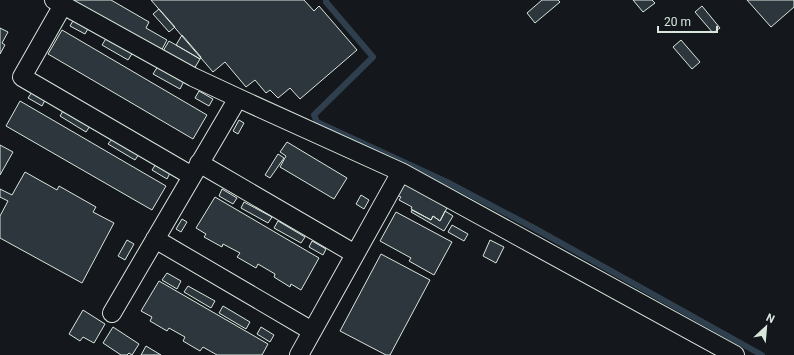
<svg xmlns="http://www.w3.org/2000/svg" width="794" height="355" viewBox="0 0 794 355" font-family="Roboto,sans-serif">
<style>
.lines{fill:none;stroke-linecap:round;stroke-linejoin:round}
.stream{stroke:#2f3f4d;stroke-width:6}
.building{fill:#2c363c;stroke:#d8e6dc}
.street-casing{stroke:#d8e6dc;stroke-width:20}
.street{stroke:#14181c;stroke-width:18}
</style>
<rect width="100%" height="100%" fill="#14181c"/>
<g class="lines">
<path class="stream" d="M326 0V2L373 57 314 115 317 122 447 182 534 228 762 355"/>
</g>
<path class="building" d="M72 0H111L149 22 146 28 167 40 161 51Z
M151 0H304L314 11 319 6 357 50 300 99 290 88 278 98 270 90 266 93 255 80 246 87 225 62 213 72Z
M542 0H558L560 2 535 23 527 13Z
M633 0H652L655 3 643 12Z
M747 0H794V7L771 27Z
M702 6 720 28 713 33 695 12Z
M159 9 175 27 169 32 153 14Z
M74 19 89 27 85 34 70 26Z
M0 28 8 32 2 43 5 45 0 54Z
M62 30 207 115 193 139 48 54Z
M182 35 201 57 200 59 176 45Z
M107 37 133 52 128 60 102 45Z
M681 40 700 62 692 69 673 47Z
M169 41 200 59 194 69 163 51Z
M158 66 184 81 180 89 153 74Z
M199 91 213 99 209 106 195 98Z
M32 92 45 100 42 106 28 98Z
M20 101 166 186 152 210 6 126Z
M63 111 90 126 86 132 60 116Z
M239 120 244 123 238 134 233 131Z
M112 139 139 154 135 160 108 144Z
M287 142 347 178 334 199 280 167 286 156 280 152Z
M0 145 13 152 0 175Z
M278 154 284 158 270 178 265 175Z
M156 164 170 173 167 179 152 170Z
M25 172 57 190 59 186 96 207 93 212 114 223 82 283 0 238V216L8 201 0 197V189L12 195Z
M404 182 443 201 441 204 447 208 440 221 433 216 431 220 411 209 412 207 399 200 401 197 397 195Z
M222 189 237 198 233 204 219 196Z
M361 195 369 200 364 209 356 204Z
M215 197 319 258 301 290 291 284 290 287 274 277 275 274 258 264 256 268 237 257 240 253 223 244 222 247 204 237 206 234 196 228Z
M244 202 272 217 268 223 241 208Z
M412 210 431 220 433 216 440 221 445 211 453 216 444 231 411 212Z
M396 212 452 242 434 275 409 261 411 258 380 241Z
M182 219 187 222 181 232 176 229Z
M278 221 305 237 301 243 274 228Z
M452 225 468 234 464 241 448 232Z
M127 240 134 244 125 260 118 256Z
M490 240 504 247 496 263 483 256Z
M312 241 326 249 323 255 309 247Z
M381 254 430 280 390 355H386L340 331Z
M167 273 181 281 177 289 162 280Z
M159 281 268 344 262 355H217L203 347 200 351 183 341 185 337 169 328 167 331 150 321 152 317 141 311Z
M188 286 215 301 211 308 184 292Z
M223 306 250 322 246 329 219 313Z
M83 310 105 324 94 343 83 337 80 341 69 334Z
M113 327 139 344 132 355 129 353 127 355H121L103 343Z
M261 327 274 335 270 342 257 334Z
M146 346 161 355H141Z"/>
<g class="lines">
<g class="street-casing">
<path id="street" d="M54 0 193 77 238 98 401 172 735 355
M63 5 22 77 192 176
M199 163 355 254
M155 239 312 331
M112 313 238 98
M299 355 401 172"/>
</g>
<use href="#street" class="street"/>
</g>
<g transform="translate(766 327) rotate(26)" stroke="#14181c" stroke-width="3" paint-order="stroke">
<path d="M0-3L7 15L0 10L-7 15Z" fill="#d8e6dc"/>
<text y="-6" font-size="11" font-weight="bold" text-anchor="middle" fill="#d8e6dc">N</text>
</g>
<path d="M658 26v6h59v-6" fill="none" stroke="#d8e6dc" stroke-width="2"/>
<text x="664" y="26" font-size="12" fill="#d8e6dc" stroke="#14181c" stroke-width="3" paint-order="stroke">20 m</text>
</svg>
